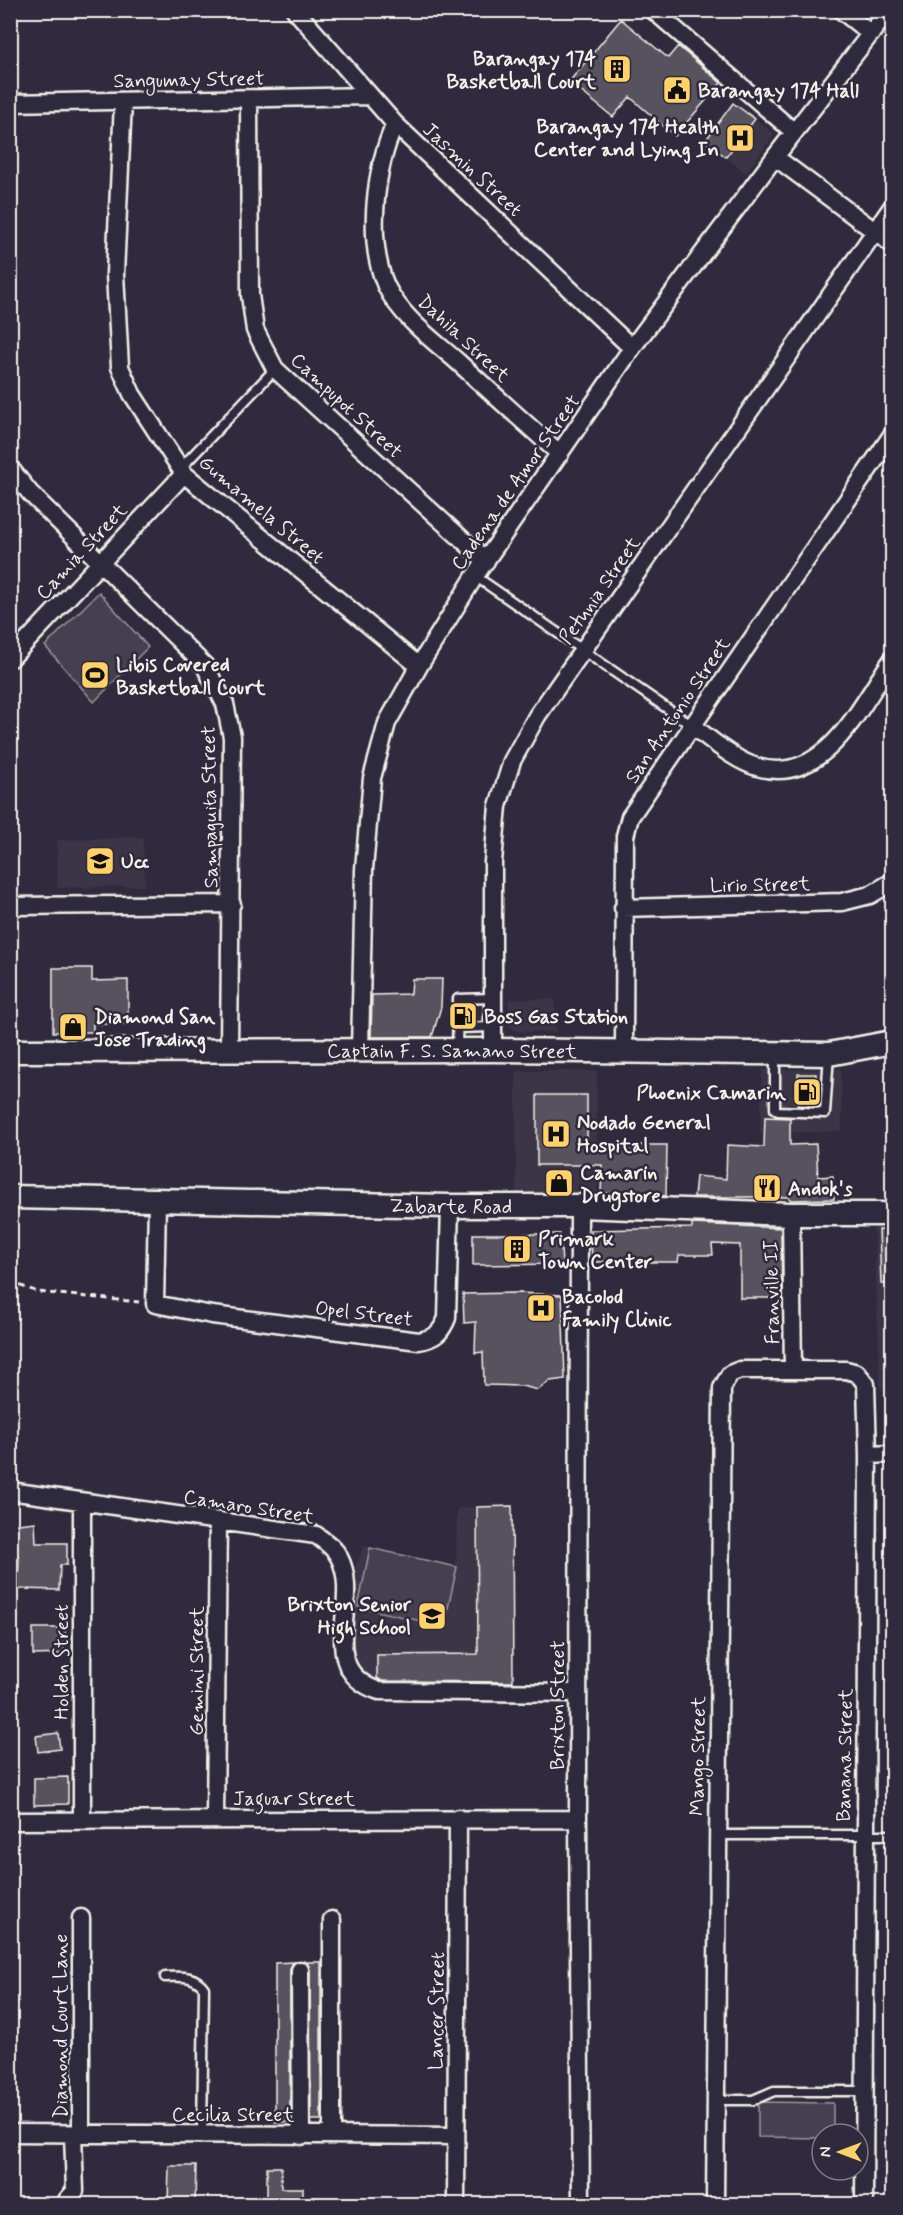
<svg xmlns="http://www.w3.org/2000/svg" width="903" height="2215" viewBox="0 0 903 2215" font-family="Mynerve,sans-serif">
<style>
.built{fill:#3b3647}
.green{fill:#454050;stroke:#9c989c;stroke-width:1.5}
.building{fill:#56525f;stroke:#f4f1e8;stroke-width:1.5}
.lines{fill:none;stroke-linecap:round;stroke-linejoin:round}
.service-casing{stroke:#f4f1e8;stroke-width:13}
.minor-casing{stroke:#f4f1e8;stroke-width:21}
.secondary-casing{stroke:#f4f1e8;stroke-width:27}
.path{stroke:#f4f1e8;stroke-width:3;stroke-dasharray:6 4.5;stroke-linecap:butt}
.service{stroke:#2f2a3d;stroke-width:8}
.minor{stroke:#2f2a3d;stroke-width:16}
.secondary{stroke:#2f2a3d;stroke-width:22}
.labels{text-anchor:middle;stroke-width:5;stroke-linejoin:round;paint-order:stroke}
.poi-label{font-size:20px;font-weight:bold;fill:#f4f1e8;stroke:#2f2a3d;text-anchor:start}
.street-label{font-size:20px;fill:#f4f1e8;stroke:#2f2a3d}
</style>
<rect width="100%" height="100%" fill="#2f2a3d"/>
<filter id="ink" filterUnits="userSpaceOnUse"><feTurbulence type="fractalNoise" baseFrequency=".0167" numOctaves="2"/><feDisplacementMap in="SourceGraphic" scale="12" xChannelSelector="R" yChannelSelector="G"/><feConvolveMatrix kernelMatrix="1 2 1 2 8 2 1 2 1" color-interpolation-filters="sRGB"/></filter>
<g filter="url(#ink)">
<path class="built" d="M733 103 775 134 746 173 705 141Z
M143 837 145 886 57 888V840Z
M509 999H555L556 1032H517L509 1025Z
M841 1069 842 1131 760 1134 762 1070Z
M516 1071H597V1198H516Z
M874 1223H892V1390H880Z
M512 1506 513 1686 377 1687 350 1666V1583L363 1546 456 1567 457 1508Z"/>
<path class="green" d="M99 592 148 647 94 702 45 646Z
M370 1548 457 1567 444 1626 358 1607Z
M758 2102 833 2103V2134H822V2138L758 2137Z"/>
<path class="building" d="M621 19 668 58 678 46 721 83 675 136 630 97 613 117 569 82Z
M733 103 755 119 726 157 705 141Z
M53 968H92V981L128 980V1024H93V1032H53Z
M412 979H442L441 1007 432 1037H371L372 995 411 994Z
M798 1074H816V1106L798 1105Z
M537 1095H587V1145H667L666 1196 601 1193 602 1165H537Z
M765 1117 790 1118V1145L816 1144 818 1177 833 1176 834 1199 791 1200 788 1197H694L696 1176 726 1179 727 1145 764 1147Z
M692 1224 781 1228 782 1298H740V1245L712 1244 713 1255H679L678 1262H592L591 1230 692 1228Z
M879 1230 892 1231V1284H881Z
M473 1234H560L562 1264 473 1265Z
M519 1293 562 1295 565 1379 550 1381 538 1390 522 1386 484 1385 483 1352 475 1353 476 1322 464 1323 463 1294Z
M512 1506 513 1682 382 1681 377 1678V1655L478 1654 477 1507Z
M35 1522 36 1543H67V1565H60L59 1590 18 1589 19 1556H10V1525Z
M33 1628H65V1654L33 1655Z
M58 1733 60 1749 38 1752 36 1736Z
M68 1777V1804L34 1805V1778Z
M293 1962 290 1970V2122H275V1963Z
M307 1962H321V2120H311L310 1970Z
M169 2166H196L195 2204H168Z
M267 2167H281V2188H303V2205H267Z"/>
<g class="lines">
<g class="service-casing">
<path id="service" d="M180 469 275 369
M475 576 691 725
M458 1028 492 1027
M457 1048 458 999 492 998
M775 1054V1109L778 1111 825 1113 829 1054
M717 1835H892
M165 1977C180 1977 194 1974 204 1988L202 2135
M715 2100H753L774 2091H864"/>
</g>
<g class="minor-casing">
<path id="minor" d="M295 10 395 124 632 348
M653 10 794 132
M841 10 871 34
M249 99 250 295 255 330 275 369 486 561
M123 102 115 274 120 367 132 394 184 474 419 666
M10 103 369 96
M395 124C375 168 366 240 386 286 401 317 433 340 458 362 492 393 526 424 560 454
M775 157 892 244
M10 468 30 493 205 666 225 704 232 737 229 1050
M10 659 184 474
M691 725C711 739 733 760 757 767 825 787 860 706 892 660
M10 906 232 904
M623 908 842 902 870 895 892 882
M360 1050 364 869 372 778 387 723 419 666 475 576 632 348 775 157 889 10
M493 1050V862L498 806 512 761 537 716 892 207
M624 1050 625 836 630 817 892 435
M157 1202 155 1304 212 1315 419 1341C435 1338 441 1333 447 1318L450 1206
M579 1206 578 1819 581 2204
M791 1214 793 1370
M868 1455 892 1454
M10 1491 316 1535C324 1541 334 1547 339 1557 363 1601 313 1669 379 1691L578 1693
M82 1820V1503
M215 1820 218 1522
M10 1821 578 1819
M81 1918V2134
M332 1920V2135
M300 1970 301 2136
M10 2133 456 2136
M67 2200 75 2191 73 2134
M456 2204 458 1818
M715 2204 722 1388 730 1374 740 1370H846L857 1373 866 1384 868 1455 864 2204"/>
</g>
<g class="secondary-casing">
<g id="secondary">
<path id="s1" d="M10 1051 493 1050 829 1054 892 1042"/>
<path id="s2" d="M10 1197 450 1206H579L791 1214H892"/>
</g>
</g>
<path class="path" d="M10 1282 38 1292 139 1302"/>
<use href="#service" class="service"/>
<use href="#minor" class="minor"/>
<use href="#secondary" class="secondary"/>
</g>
</g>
<defs>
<g id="building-square" transform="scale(1.5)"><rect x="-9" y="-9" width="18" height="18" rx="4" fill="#ffd166" stroke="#2f2a3d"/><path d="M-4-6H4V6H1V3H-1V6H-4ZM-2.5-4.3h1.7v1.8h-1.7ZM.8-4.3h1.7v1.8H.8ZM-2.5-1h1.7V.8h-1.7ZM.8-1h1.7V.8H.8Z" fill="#111"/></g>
<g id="civic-square" transform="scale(1.5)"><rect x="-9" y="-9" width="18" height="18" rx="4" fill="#ffd166" stroke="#2f2a3d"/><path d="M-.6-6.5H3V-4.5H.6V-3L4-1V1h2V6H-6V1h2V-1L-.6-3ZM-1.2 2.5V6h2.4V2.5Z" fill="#111"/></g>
<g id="hospital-square" transform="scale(1.5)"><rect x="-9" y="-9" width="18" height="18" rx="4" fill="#ffd166" stroke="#2f2a3d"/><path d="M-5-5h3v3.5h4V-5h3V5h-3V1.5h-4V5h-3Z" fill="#111"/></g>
<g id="stadium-square" transform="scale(1.5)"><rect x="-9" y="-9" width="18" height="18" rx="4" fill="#ffd166" stroke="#2f2a3d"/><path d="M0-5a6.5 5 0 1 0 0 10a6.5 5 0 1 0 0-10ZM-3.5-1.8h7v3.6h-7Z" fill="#111"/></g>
<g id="school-square" transform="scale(1.5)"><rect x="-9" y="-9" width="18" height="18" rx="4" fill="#ffd166" stroke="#2f2a3d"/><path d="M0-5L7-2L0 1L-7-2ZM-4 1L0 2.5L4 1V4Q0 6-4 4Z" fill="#111"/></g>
<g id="fuel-square" transform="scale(1.5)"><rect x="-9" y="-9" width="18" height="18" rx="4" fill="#ffd166" stroke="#2f2a3d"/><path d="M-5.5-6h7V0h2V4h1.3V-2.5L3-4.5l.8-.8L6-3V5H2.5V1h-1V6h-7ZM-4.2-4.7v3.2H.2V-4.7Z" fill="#111"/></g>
<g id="shop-square" transform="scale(1.5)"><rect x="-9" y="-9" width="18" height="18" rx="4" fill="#ffd166" stroke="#2f2a3d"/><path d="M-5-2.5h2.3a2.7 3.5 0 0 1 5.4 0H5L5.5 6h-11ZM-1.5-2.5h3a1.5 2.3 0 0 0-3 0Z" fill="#111"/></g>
<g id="restaurant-square" transform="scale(1.5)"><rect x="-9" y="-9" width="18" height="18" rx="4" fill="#ffd166" stroke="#2f2a3d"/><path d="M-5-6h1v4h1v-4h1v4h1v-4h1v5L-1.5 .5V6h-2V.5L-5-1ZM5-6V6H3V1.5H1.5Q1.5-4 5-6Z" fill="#111"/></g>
</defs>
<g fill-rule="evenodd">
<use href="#building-square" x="617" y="69"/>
<use href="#civic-square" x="677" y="90"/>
<use href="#hospital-square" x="740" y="138"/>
<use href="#stadium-square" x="95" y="675"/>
<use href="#school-square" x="100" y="861"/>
<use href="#fuel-square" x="463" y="1016"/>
<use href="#shop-square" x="73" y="1027"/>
<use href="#fuel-square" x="807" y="1092"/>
<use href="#hospital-square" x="556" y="1134"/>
<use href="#shop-square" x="559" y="1183"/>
<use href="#restaurant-square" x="767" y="1188"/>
<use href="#building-square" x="517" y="1249"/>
<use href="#hospital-square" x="541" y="1308"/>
<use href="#school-square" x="432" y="1616"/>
</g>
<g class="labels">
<g class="poi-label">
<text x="596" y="65" text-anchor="end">Barangay 174<tspan x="596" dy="23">Basketball Court</tspan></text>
<text x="698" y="97">Barangay 174 Hall</text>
<text x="719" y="133" text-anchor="end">Barangay 174 Health<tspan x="719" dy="23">Center and Lying In</tspan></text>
<text x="116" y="671">Libis Covered<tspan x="116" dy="23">Basketball Court</tspan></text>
<text x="121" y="868">Ucc</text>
<text x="94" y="1023">Diamond San<tspan x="94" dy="23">Jose Trading</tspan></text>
<text x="484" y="1023">Boss Gas Station</text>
<text x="786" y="1099" text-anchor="end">Phoenix Camarin</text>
<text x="577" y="1129">Nodado General<tspan x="577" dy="23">Hospital</tspan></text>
<text x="580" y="1179">Camarin<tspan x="580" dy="23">Drugstore</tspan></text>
<text x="788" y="1195">Andok's</text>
<text x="538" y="1245">Primark<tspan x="538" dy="23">Town Center</tspan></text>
<text x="562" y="1303">Bacolod<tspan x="562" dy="23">Family Clinic</tspan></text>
<text x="411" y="1611" text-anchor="end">Brixton Senior<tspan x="411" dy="23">High School</tspan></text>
</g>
<g class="street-label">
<text transform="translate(189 79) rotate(-1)" y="7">Sangumay Street</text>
<text transform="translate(473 169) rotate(43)" y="7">Jasmin Street</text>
<text transform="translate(464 338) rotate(43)" y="7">Dahila Street</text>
<text transform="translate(347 405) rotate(43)" y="7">Campupot Street</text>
<text transform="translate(515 482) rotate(-55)" y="7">Cadena de Amor Street</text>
<text transform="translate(262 509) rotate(40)" y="7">Gumamela Street</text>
<text transform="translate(81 551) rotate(-47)" y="7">Camia Street</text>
<text transform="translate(599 590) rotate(-55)" y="7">Petunia Street</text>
<text transform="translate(677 710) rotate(-56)" y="7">San Antonio Street</text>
<text transform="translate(209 807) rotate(-91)" y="7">Sampaguita Street</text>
<text transform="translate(760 884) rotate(-1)" y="7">Lirio Street</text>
<text dy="7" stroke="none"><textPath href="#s1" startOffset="442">Captain F. S. Samano Street</textPath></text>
<text dy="7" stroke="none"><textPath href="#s2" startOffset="441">Zabarte Road</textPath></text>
<text transform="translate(771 1292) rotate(-91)" y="7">Franville II</text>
<text transform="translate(364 1313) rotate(7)" y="7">Opel Street</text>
<text transform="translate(249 1506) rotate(9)" y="7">Camaro Street</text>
<text transform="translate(61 1662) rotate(-90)" y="7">Holden Street</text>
<text transform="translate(196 1671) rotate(-90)" y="7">Gemini Street</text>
<text transform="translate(557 1705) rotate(-90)" y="7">Brixton Street</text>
<text transform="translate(844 1755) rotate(-89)" y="7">Banana Street</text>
<text transform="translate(697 1756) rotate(-89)" y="7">Mango Street</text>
<text x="294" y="1805">Jaguar Street</text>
<text transform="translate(436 2011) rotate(-89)" y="7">Lancer Street</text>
<text transform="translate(60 2026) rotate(-90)" y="7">Diamond Court Lane</text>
<text x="233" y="2121">Cecilia Street</text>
</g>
</g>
<rect width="903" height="2215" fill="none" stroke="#2f2a3d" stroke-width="36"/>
<rect x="18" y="18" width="867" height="2179" fill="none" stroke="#f4f1e8" stroke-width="2" filter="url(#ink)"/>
<g transform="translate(840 2152) rotate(270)"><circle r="28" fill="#2f2a3d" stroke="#7e7a81" stroke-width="1.5"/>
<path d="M0-4.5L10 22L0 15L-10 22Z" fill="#ffd166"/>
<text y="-9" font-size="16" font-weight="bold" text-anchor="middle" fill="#f4f1e8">N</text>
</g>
</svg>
